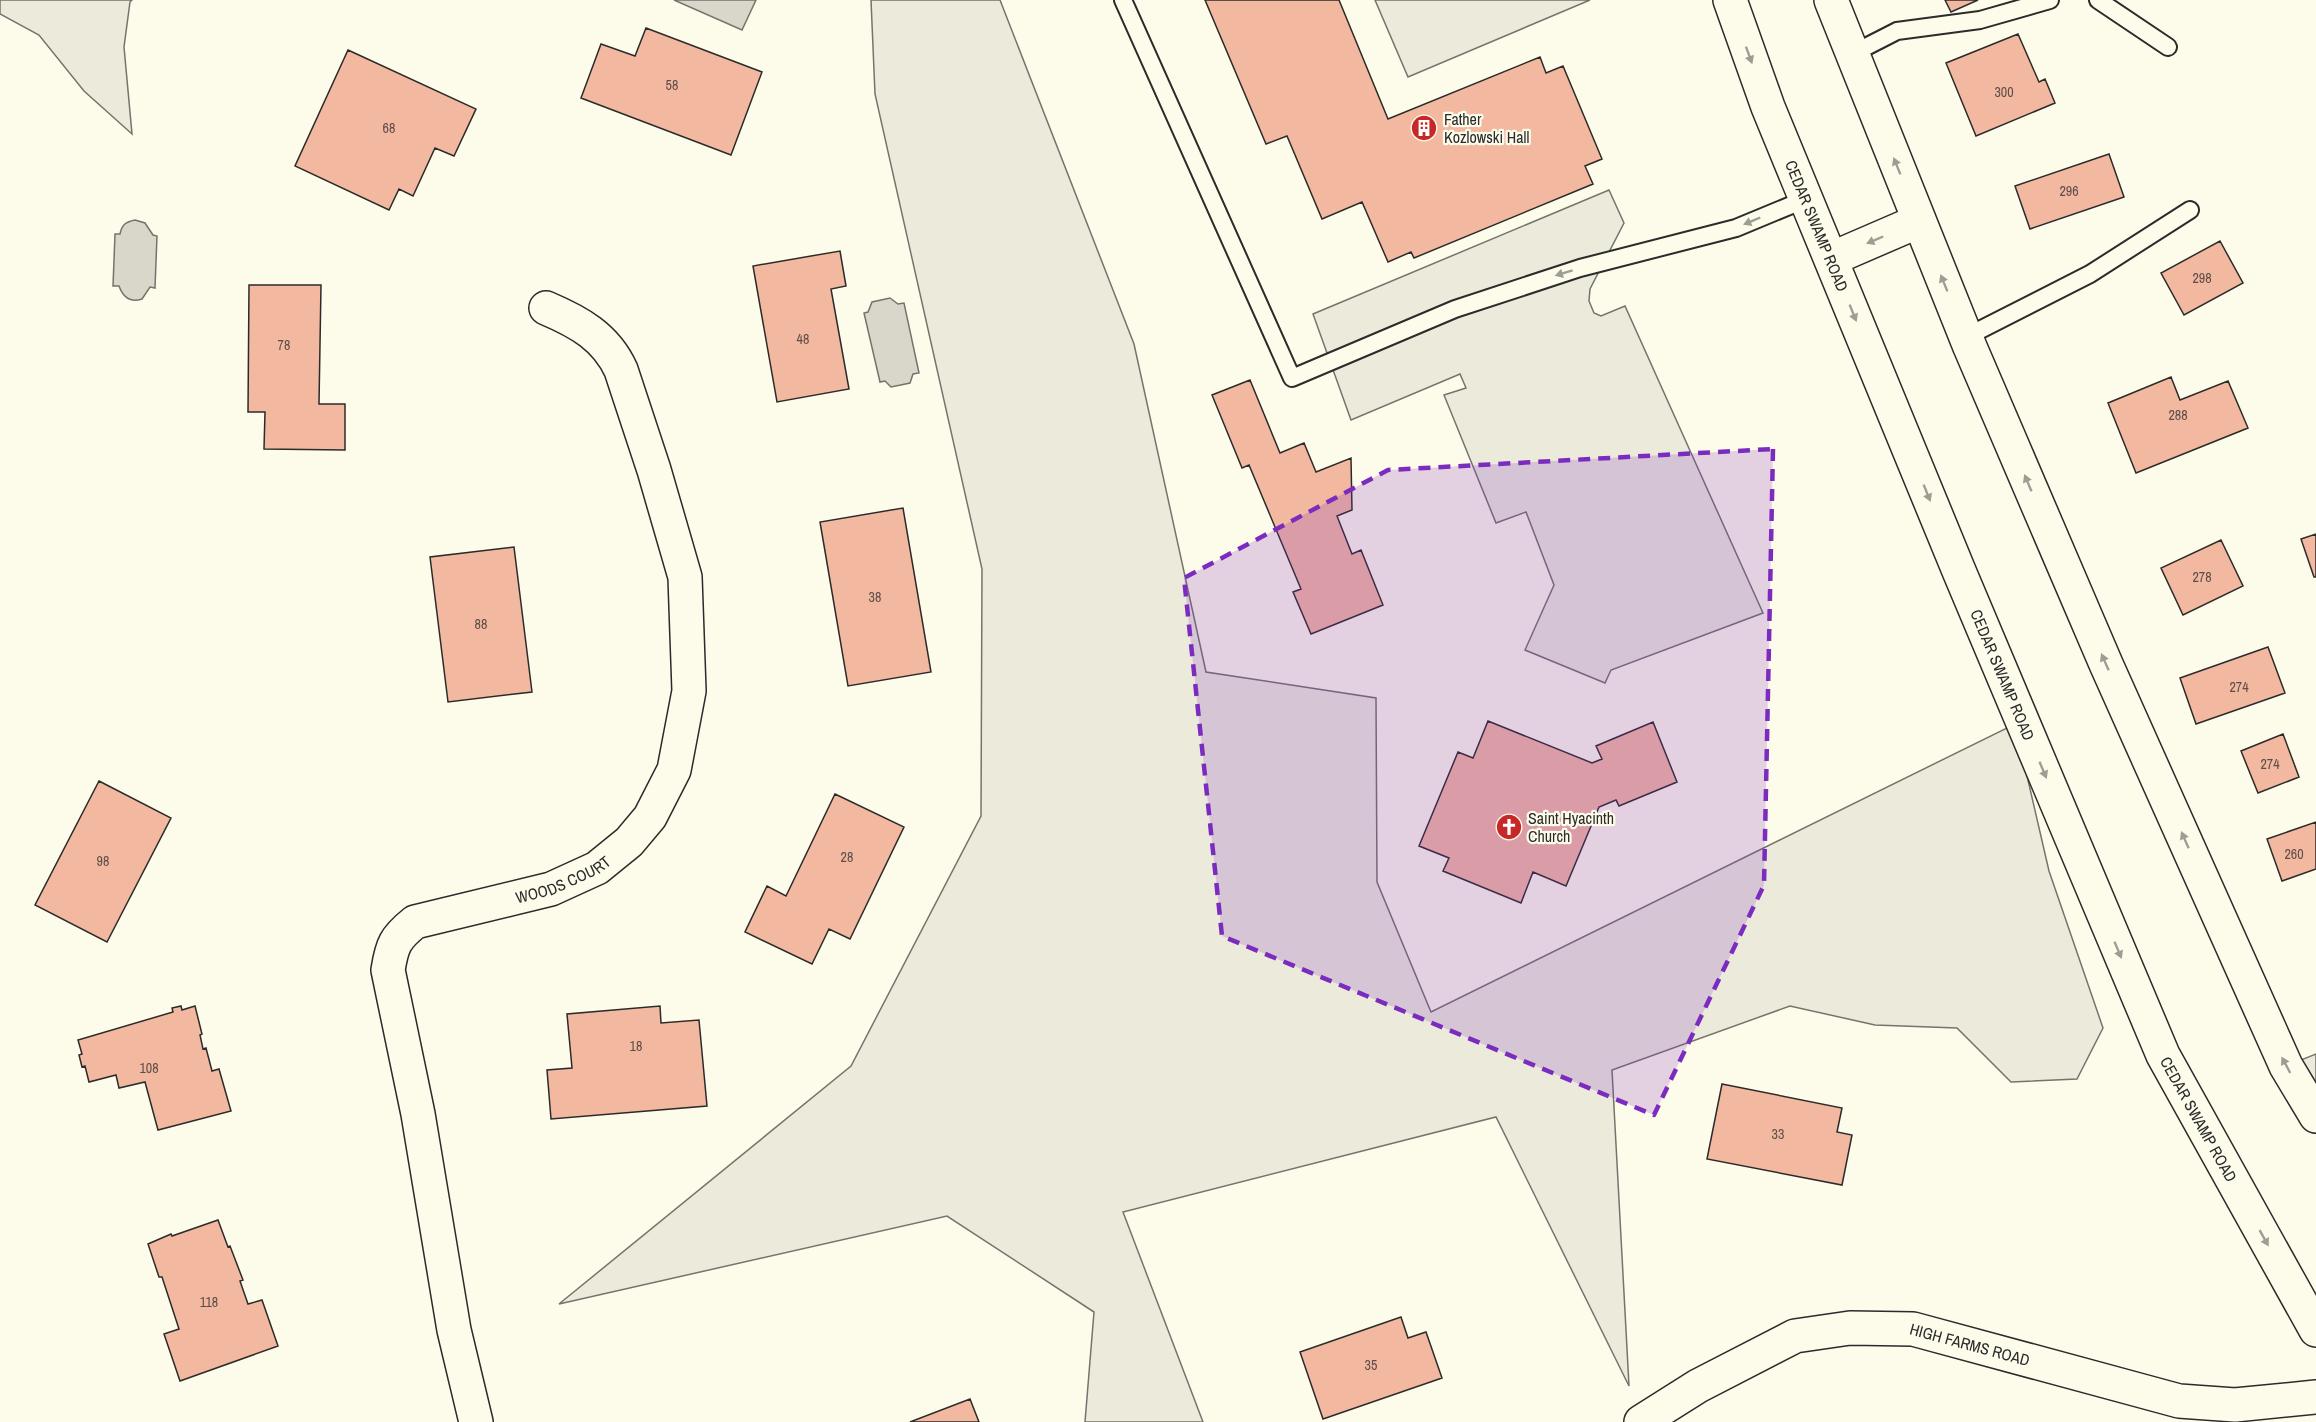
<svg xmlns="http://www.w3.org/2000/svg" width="2316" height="1422" viewBox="0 0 2316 1422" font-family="'Archivo Narrow',sans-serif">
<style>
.green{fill:#ecebdb;stroke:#74746e;stroke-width:1.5}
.parking{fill:#eceadb;stroke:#74746e;stroke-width:1.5}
.water{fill:#d8d7c9;stroke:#74746e;stroke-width:1.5}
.building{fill:#f2b8a0;stroke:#2b2b2b;stroke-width:1.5}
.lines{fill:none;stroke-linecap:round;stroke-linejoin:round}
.service-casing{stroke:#2b2b2b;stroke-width:20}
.minor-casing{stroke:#2b2b2b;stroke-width:36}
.primary-casing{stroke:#2b2b2b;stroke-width:36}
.service{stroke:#fdfbea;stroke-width:16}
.minor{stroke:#fdfbea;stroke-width:33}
.primary{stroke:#fdfbea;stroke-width:33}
.oneway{fill:#9e9d94}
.marked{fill:#7b2cbf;fill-opacity:0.2;stroke:#7b2cbf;stroke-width:4.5;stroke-dasharray:12 8;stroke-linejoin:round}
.labels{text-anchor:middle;stroke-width:4.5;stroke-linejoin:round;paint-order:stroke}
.number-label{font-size:14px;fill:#5d4e48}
.poi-label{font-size:16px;fill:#2b2b2b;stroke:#fdfbea;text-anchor:start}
.street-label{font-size:16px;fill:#2b2b2b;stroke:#fdfbea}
</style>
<rect width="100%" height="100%" fill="#fdfbea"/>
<path class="green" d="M0 0H132L130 2 124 47 132 134 84 91 39 35 0 14Z
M871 0H1000L1134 344 1206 672 1376 698 1377 882 1431 1012 2015 724 2049 871 2103 1028 2077 1079 2011 1082 1957 1028 1875 1025 1790 1006 1612 1070 1629 1386 1496 1117 1123 1212 1203 1422H1085L1094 1312 947 1216 559 1304 851 1066 981 816 982 569 875 94Z
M2316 1054V1115L2286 1066Z"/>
<path class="parking" d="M1375 0H1590L1408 77Z
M1609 190 1624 223 1590 289 1589 301 1594 313 1601 316 1625 306 1763 613 1611 670 1605 683 1525 650 1554 585 1526 512 1496 523 1444 395 1466 388 1460 374 1351 420 1313 314Z"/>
<path class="water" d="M674 0H756L742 30Z
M135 220 145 223 153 235 157 236 155 288 150 287 142 299C130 303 123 297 119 286H113L115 234H120C122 224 126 222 135 220Z
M890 298 898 304 904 303 919 373 913 374 910 383 891 387 885 381 880 382 864 313 868 312 872 302Z"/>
<path class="building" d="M1205 0H1339L1388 119 1540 57 1546 73 1563 66 1602 159 1585 166 1593 184 1414 258 1411 252 1388 262 1362 202 1322 219 1287 136 1266 144Z
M1945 0H1978L1951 12Z
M646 28 762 72 731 155 581 98 601 44 635 56Z
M2018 34 2039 82 2045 79 2055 103 1976 136 1946 63Z
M348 50 476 109 454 156 435 148 413 196 399 189 389 210 295 166Z
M2109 154 2124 197 2030 229 2015 186Z
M2220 241 2243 283 2184 315 2161 273Z
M840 251 846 286 831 289 849 389 777 402 753 266Z
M249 285H321L319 404H345V450L264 449 265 412H248Z
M2171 377 2180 400 2228 381 2248 428 2136 473 2108 403Z
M1250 380 1280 453 1304 443 1316 472 1351 458 1352 510 1337 516 1352 554 1361 550 1383 605 1311 634 1293 592 1301 589 1249 465 1242 468 1212 395Z
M903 508 931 672 848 686 820 522Z
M2316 534V577H2314L2301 539Z
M2221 540 2243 586 2183 615 2161 568Z
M514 547 532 692 448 702 430 557Z
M2268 647 2285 693 2196 724 2180 678Z
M1488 721 1592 763 1602 759 1596 746 1653 722 1677 782 1619 806 1616 800 1599 807 1566 886 1533 872 1521 903 1443 871 1449 858 1419 846 1458 752 1473 758Z
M2283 734 2299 777 2258 793 2241 751Z
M99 781 171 818 107 942 35 905Z
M835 794 904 827 850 939 829 929 812 964 745 932 767 886 786 896Z
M2316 822V869L2282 881 2267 839Z
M181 1006 182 1010 195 1006 202 1034 200 1035 203 1049 206 1048 212 1071 219 1069 231 1111 158 1130 145 1082 119 1088 116 1075 89 1082 85 1066 82 1067 79 1055 82 1054 78 1040 173 1012 172 1008Z
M660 1006 661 1023 699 1020 707 1106 551 1119 547 1070 572 1068 567 1014Z
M1722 1084 1842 1108 1837 1132 1852 1135 1842 1185 1707 1159Z
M218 1220 228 1247 230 1246 243 1280 240 1281 248 1304 262 1300 278 1346 180 1381 164 1334 179 1329 162 1277H159L148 1244 171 1234 172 1236Z
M1401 1317 1408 1338 1426 1332 1442 1378 1323 1419 1300 1352Z
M970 1399 979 1422H910Z"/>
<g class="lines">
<g class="service-casing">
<path id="service" d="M1123 0 1292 378 1455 309 1580 268 1736 228 1806 199
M2098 0 2168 47
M1852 54 1897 31 1980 20 2050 0
M1966 337 2090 274 2190 210"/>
</g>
<g class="minor-casing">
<g id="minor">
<path id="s1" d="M476 1422 454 1330 418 1114 388 970C392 945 395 938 415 922L551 889 597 868 629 842 650 817 674 770 689 691 685 577 654 470 621 370C606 337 579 322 546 308"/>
<path id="s2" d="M1641 1422 1698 1386 1795 1336 1850 1328 1913 1329 2179 1401 2235 1405 2316 1397"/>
</g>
</g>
<g class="primary-casing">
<g id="primary">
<path id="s3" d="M1730 0 1768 107 1959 571 2163 1055 2316 1330"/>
<path d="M1831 0 1970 347 2106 664 2286 1066 2316 1116"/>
<path d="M1831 259 1919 221"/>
</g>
</g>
<use href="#service" class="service"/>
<use href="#minor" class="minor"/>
<use href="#primary" class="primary"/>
</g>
<defs><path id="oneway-solid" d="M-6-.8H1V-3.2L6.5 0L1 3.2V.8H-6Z" transform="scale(1.5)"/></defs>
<g class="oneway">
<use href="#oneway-solid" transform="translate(1749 55) rotate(70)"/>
<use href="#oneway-solid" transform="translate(1897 166) rotate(-112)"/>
<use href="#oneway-solid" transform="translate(1752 221) rotate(157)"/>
<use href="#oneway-solid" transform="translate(1875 240) rotate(157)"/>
<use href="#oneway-solid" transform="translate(1564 273) rotate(163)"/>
<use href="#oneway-solid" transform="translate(1944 283) rotate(-112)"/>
<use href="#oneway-solid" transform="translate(1853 313) rotate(68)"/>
<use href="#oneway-solid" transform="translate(2028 483) rotate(-113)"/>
<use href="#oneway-solid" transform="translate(1927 493) rotate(68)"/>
<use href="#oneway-solid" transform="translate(2105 662) rotate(-114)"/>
<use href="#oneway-solid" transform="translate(2043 770) rotate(67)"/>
<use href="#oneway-solid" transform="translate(2185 840) rotate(-114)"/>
<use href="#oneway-solid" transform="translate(2118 950) rotate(67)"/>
<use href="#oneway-solid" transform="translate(2286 1065) rotate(-118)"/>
<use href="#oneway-solid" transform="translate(2264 1238) rotate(61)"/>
</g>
<path class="marked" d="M1773 449 1764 885 1654 1115 1222 936 1184 578 1388 470Z"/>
<defs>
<g id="building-disc" transform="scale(1.35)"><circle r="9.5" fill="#c62828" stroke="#fdfbea"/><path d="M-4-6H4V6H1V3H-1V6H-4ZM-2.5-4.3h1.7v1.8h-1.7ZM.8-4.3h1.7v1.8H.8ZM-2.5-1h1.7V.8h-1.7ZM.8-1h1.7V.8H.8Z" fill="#fff"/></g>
<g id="church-disc" transform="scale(1.35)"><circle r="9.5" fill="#c62828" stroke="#fdfbea"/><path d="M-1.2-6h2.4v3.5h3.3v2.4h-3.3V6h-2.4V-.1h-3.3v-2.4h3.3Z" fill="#fff"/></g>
</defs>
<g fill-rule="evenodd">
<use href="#building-disc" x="1424" y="128"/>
<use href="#church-disc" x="1509" y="827"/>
</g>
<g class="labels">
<g class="number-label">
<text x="672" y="90">58</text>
<text x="2004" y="97">300</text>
<text x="389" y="133">68</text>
<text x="2069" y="196">296</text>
<text x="2202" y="283">298</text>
<text x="803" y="344">48</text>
<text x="284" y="350">78</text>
<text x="2178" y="420">288</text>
<text x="2202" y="582">278</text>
<text x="875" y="602">38</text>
<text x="481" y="629">88</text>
<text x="2239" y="692">274</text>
<text x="2270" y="769">274</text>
<text x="2294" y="859">260</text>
<text x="847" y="862">28</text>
<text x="103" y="866">98</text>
<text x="636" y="1051">18</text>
<text x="149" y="1073">108</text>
<text x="1778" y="1139">33</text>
<text x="209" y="1307">118</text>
<text x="1371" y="1370">35</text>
</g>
<g class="poi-label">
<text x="1444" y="125">Father<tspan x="1444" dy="18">Kozlowski Hall</tspan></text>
<text x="1528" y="824">Saint Hyacinth<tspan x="1528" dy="18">Church</tspan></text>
</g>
<g class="street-label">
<text dy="6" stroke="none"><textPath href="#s3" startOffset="242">CEDAR SWAMP ROAD</textPath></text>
<text dy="6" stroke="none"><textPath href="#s3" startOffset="728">CEDAR SWAMP ROAD</textPath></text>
<text dy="6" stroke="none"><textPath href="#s1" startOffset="672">WOODS COURT</textPath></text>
<text dy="6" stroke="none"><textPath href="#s3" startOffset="1214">CEDAR SWAMP ROAD</textPath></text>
<text dy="6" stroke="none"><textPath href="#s2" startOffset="354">HIGH FARMS ROAD</textPath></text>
</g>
</g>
</svg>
